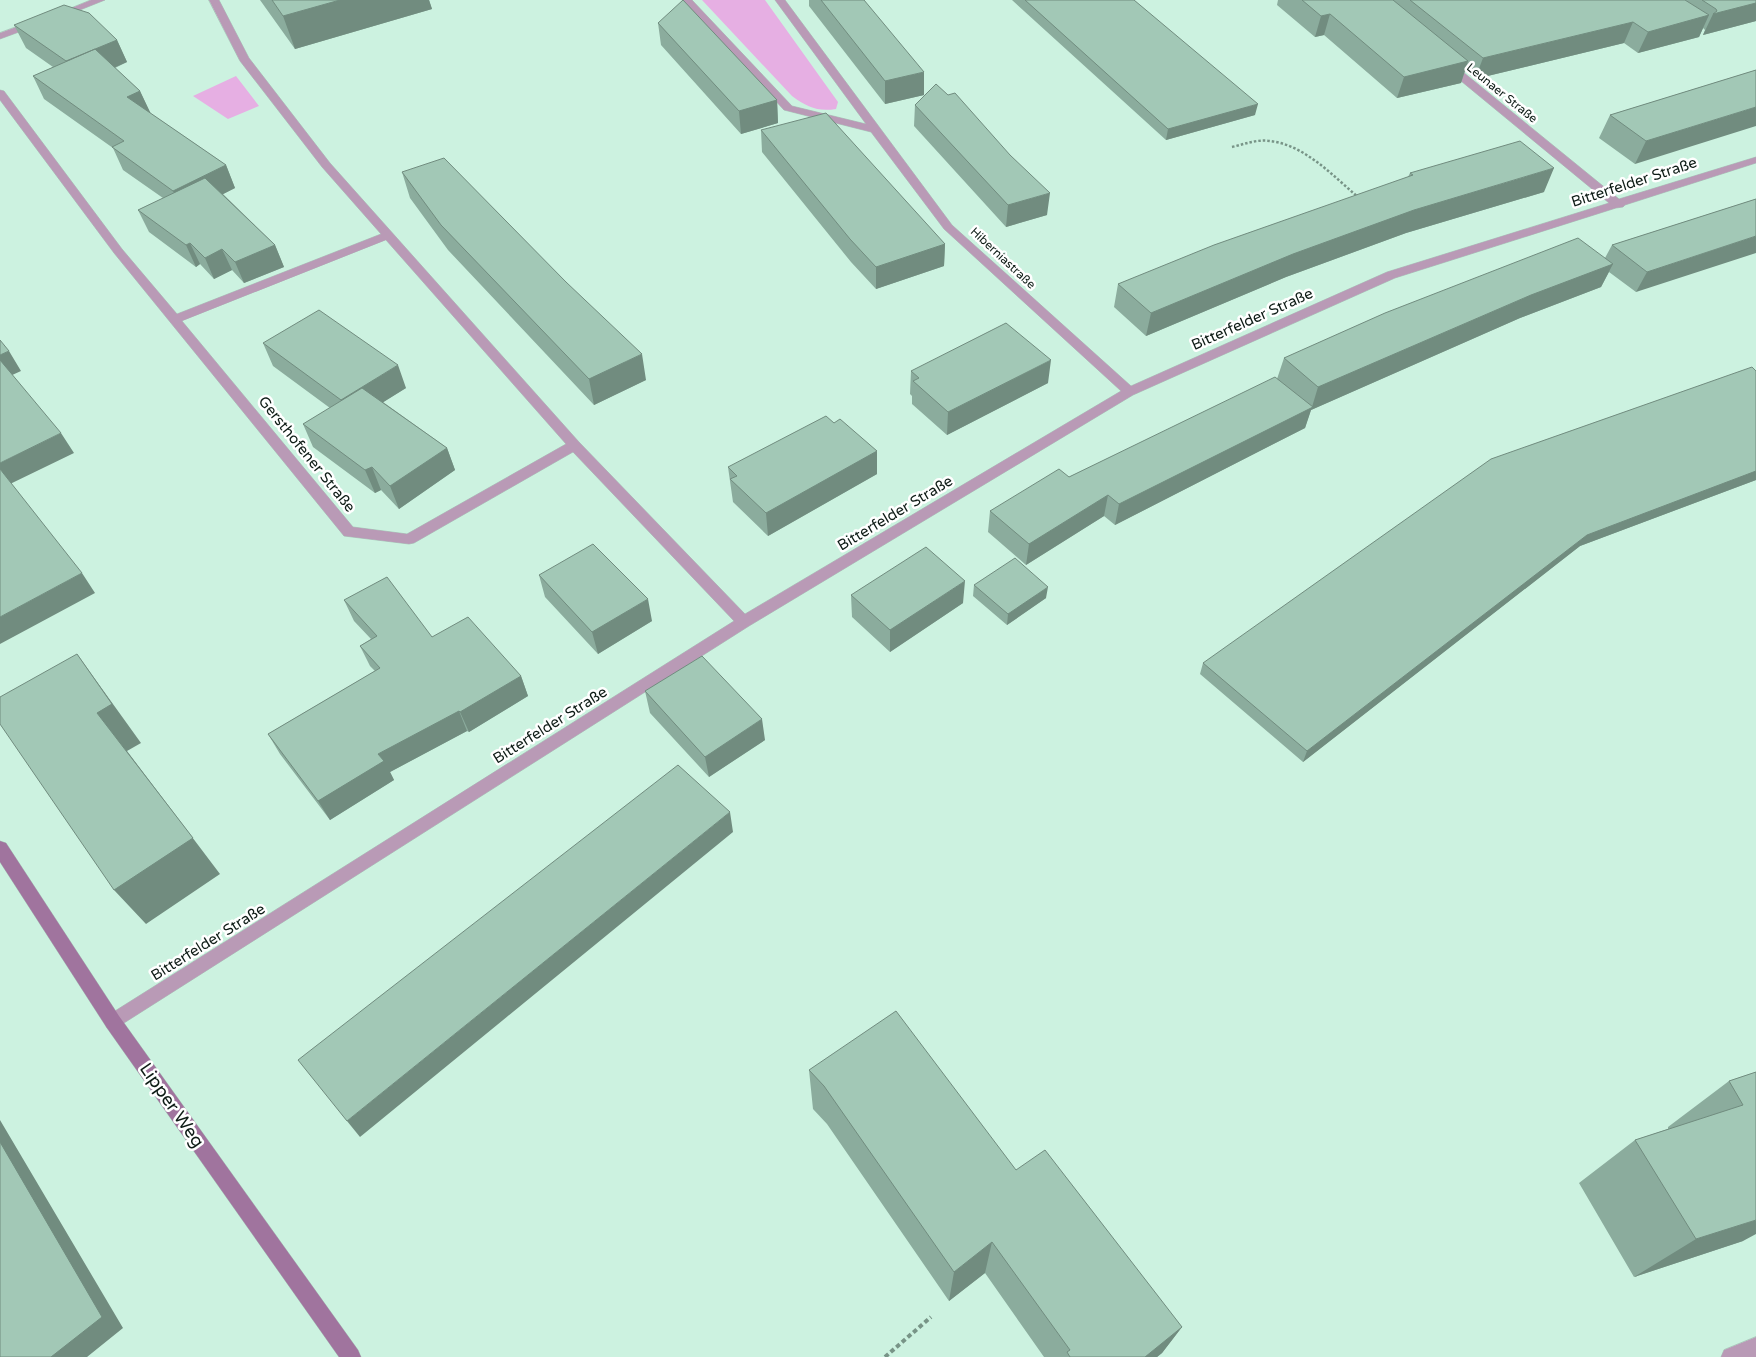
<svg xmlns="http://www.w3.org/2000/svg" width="1756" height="1357" viewBox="0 0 1756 1357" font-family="'Varela Round',sans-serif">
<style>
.green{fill:#e6afe3}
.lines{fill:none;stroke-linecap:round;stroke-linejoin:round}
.street-casing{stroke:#aacbbc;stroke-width:1}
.secondary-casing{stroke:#aacbbc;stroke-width:1}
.path-far1{stroke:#789487;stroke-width:2.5;stroke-dasharray:2.5 2;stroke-linecap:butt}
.path{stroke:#789487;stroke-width:4;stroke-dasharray:4.5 3;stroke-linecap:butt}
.street{fill:#b99ab6;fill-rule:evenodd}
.secondary{fill:#a0749e;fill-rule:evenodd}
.wall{fill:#8bac9d}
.shaded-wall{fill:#718c7f}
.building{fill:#a2c8b6;stroke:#718c7f}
.labels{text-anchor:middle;stroke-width:5;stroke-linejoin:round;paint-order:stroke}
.far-street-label{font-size:12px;fill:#0e1c16;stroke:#fff}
.street-label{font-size:15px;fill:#0e1c16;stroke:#fff}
.near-street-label{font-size:18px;fill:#0e1c16;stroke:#fff}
</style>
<rect width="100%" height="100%" fill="#ccf2e0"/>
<path class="green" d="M702 0H765L838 102 836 109C818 112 807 107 792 96Z
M236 76 259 106 228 119 193 96Z"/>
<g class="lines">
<g class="street-casing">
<path id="street" d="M91 0H105L60 18 57 19 52 16Z
M209 0H219L249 58 330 163 579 442 745 614 1121 391 944 229 871 132 784 110 682 0H692L792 106 866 124 775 0H785L952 225 1131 386 1387 272 1609 203 1444 67V63H1452L1619 199 1756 157V163L1625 205 1623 207 1616 208 1395 278 1133 395 749 626 113 1030 107 1028 104 1022 107 1016 734 621 573 452 414 543 409 544 344 536 114 253 0 100V90L4 91 122 249 177 314 381 234 322 167 240 61ZM386 240 566 444 407 534 353 527 182 321Z
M35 20 38 21V25L0 39V33Z
M1756 1337V1357H1721L1724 1350Z"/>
</g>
<g class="secondary-casing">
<path id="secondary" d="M0 841 6 843 119 1016 358 1350 361 1357H339L107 1028 0 862Z"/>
</g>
<path class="path-far1" d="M1232 147C1245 144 1257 139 1270 141 1305 145 1333 176 1358 197"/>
<path class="path" d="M885 1357 931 1317"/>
<use href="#street" class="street"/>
<use href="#secondary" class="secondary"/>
</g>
<path class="wall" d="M260 0H429L432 9 295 49Z
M809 0H864L924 95 885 104 809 6Z
M1012 0H1134L1255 115 1166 140Z
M1278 0H1756V21L1703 35 1705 30 1703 28 1699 37 1638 53 1624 43 1475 79 1465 71 1461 83 1397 98 1324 35 1315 37 1277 5Z
M658 23 777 100 778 123 741 134 661 45Z
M14 25 117 40 127 62 115 68 140 91 150 113 226 165 235 188 223 194 275 245 284 267 244 283 232 270 214 279 200 264 196 267 149 232 138 210 163 198 123 170 113 148 44 99 33 76 53 67 26 48Z
M1756 70 1635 164 1599 138 1610 115Z
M915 105 1047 215 1006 227 914 126Z
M761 130 945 244 944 266 876 289 851 262 762 152Z
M402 172 646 380 594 405 448 250 410 198Z
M1410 173 1544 192 1406 233 1286 277 1146 336 1114 307 1118 284 1408 177Z
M1756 199 1636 292 1609 272 1601 287 1520 318 1311 410 1305 428 1115 525 1104 516 1026 565 988 532 990 511 1069 477 1277 379 1284 358 1605 258 1612 245Z
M263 343 406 388 383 402 447 448 455 470 399 509 381 490 375 493 313 447 303 424 330 408 273 366Z
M911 371 1048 383 947 435 912 404V396L910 394Z
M1756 371V480L1580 546 1303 762 1200 674 1203 663Z
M834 423 877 451V474L768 536 733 502 728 467Z
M539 575 652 621 598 654 545 597Z
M974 585 1046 598 1007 625 973 596Z
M851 595 963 603 890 652 852 617Z
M344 600 432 637 521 676 528 696 469 732 467 731 390 772 394 780 330 820 280 754 268 734 375 671 370 666 360 646 371 639 354 621Z
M645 691 765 740 709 777 650 713Z
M809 1070 1016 1170 1182 1327 1162 1353 1157 1357H1044L985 1273 949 1301 827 1124 813 1109Z
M1756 1072 1743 1241 1634 1277 1579 1183 1635 1140 1668 1129V1127L1729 1081Z"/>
<path class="shaded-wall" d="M340 0H429L432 9 295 49 283 16Z
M1756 3V21L1703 35 1713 14Z
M1330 14 1324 35 1315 37 1321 16Z
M1709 15 1699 37 1638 53 1648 32Z
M1633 22 1624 43 1475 79 1483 58Z
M117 40 127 62 77 84 66 61Z
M1468 61 1461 83 1397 98 1404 77Z
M924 72V95L885 104V81Z
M140 91 151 114 127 97Z
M777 100 778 123 741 134 739 111Z
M1258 104 1255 115 1166 140 1168 129Z
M1756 107V126L1635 164 1646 141Z
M226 165 235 188 184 214 173 191Z
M1554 168 1544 192 1406 233 1286 277 1146 336 1151 313 1293 254 1414 210Z
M1050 193 1047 215 1006 227 1008 205Z
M1756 236V253L1636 292 1647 272Z
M190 243 200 264 196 267 186 245Z
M945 244 944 266 876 289V267Z
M275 245 284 267 244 283 235 262Z
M222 249 232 270 214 279 205 258Z
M1613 264 1601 287 1520 318 1311 410 1305 428 1115 525 1119 504 1312 407 1318 387 1531 295Z
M9 351 21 371 10 376 0 361V355Z
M642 354 646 380 594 405 589 379Z
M1051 360 1048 383 947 435 948 412Z
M398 365 406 388 350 423 341 400Z
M61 433 74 453 10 484 0 469V463Z
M447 448 455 470 399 509 390 486Z
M877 451V474L768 536 766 513Z
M372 467 381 490 375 493 365 470Z
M1756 471V480L1580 546 1303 762 1307 751 1587 535Z
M1108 495 1104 516 1026 565 1029 544Z
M82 573 95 593 0 644V617Z
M965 581 963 603 890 652V630Z
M1048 587 1046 598 1007 625 1008 614Z
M648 599 652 621 598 654 592 632Z
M77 654 141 743 127 751 220 874 146 924 114 890Z
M521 676 528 696 469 732 460 712Z
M459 711 467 731 390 772 394 780 330 820 318 801 378 754Z
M762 719 765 740 709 777 705 757Z
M730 812 733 832 360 1137 347 1121Z
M0 1120 123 1328 87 1357H51L0 1142Z
M1756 1220V1234L1743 1241 1634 1277 1696 1239Z
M992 1242 985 1273 949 1301 954 1272Z
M1182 1327 1162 1353 1157 1357H1145Z"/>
<path class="building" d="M272 0H340L283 16Z
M683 0 777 100 739 111 658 23Z
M821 0H864L924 72 885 81Z
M1025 0H1134L1258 104 1168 129Z
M1302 0H1393L1468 61 1404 77 1330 14 1321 16Z
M1410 0H1685L1709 15 1648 32 1633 22 1483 58Z
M1702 0H1756V3L1713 14 1717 11 1716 9Z
M64 5 89 13 117 40 66 61 14 25Z
M95 49 140 91 127 97 226 165 173 191 112 147 124 141 33 76Z
M1756 70V107L1646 141 1610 115Z
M936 84 948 95 955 93 1010 155 1050 193 1008 205 915 105Z
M826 113 945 244 876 267 850 239 761 130Z
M1520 141 1554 168 1414 210 1293 254 1151 313 1118 284 1214 245 1413 175 1410 173Z
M444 158 566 282 642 354 589 379 441 225 402 172Z
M205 178 275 245 235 262 222 249 205 258 190 243 186 245 138 210Z
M1756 199V236L1647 272 1612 245Z
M1578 238 1613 264 1531 295 1318 387 1284 358 1385 313Z
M319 310 398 365 341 400 263 343Z
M1006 323 1051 360 948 412 913 381 919 378 911 371Z
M0 340 9 351 0 355Z
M0 360 61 433 0 463Z
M1752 367 1756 371V471L1587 535 1307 751 1203 663 1491 459Z
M1275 377 1313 407 1119 504 1108 495 1029 544 990 511 1059 469 1069 477Z
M362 388 447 448 390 486 372 467 365 470 303 424Z
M826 416 834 423 840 419 877 451 766 513 730 479 737 476 728 467Z
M0 469 82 573 0 617Z
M593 544 648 599 592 632 539 575Z
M926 547 965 581 890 630 851 595Z
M1015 558 1048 587 1008 614 974 585Z
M387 577 432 637 468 617 521 676 460 712 459 711 378 754 384 761 318 801 268 734 380 668 360 646 377 636 344 600Z
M77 654 112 704 97 713 193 838 114 890 0 724V697Z
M702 656 762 719 705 757 645 691Z
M678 765 730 812 347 1121 298 1060Z
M896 1011 1016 1170 1045 1150 1182 1327 1145 1357H1070L1067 1352 1070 1350 992 1242 954 1272 824 1086 809 1070Z
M1756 1072V1220L1696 1239 1635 1140 1743 1105 1729 1081Z
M0 1142 102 1317 51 1357H0Z"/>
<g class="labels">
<g class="far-street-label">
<text transform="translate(1502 93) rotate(39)" y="4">Leunaer Straße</text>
<text transform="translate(1003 258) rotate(43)" y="4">Hiberniastraße</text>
</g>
<g class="street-label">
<text transform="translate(1634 182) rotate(-18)" y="5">Bitterfelder Straße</text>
<text transform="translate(1252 319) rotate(-24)" y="5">Bitterfelder Straße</text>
<text transform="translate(307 454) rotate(51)" y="5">Gersthofener Straße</text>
<text transform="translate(895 513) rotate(-31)" y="5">Bitterfelder Straße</text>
<text transform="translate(550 725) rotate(-32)" y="5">Bitterfelder Straße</text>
<text transform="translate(208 942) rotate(-32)" y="5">Bitterfelder Straße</text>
</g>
<g class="near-street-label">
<text transform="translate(172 1105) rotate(55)" y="6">Lipper Weg</text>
</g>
</g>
</svg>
